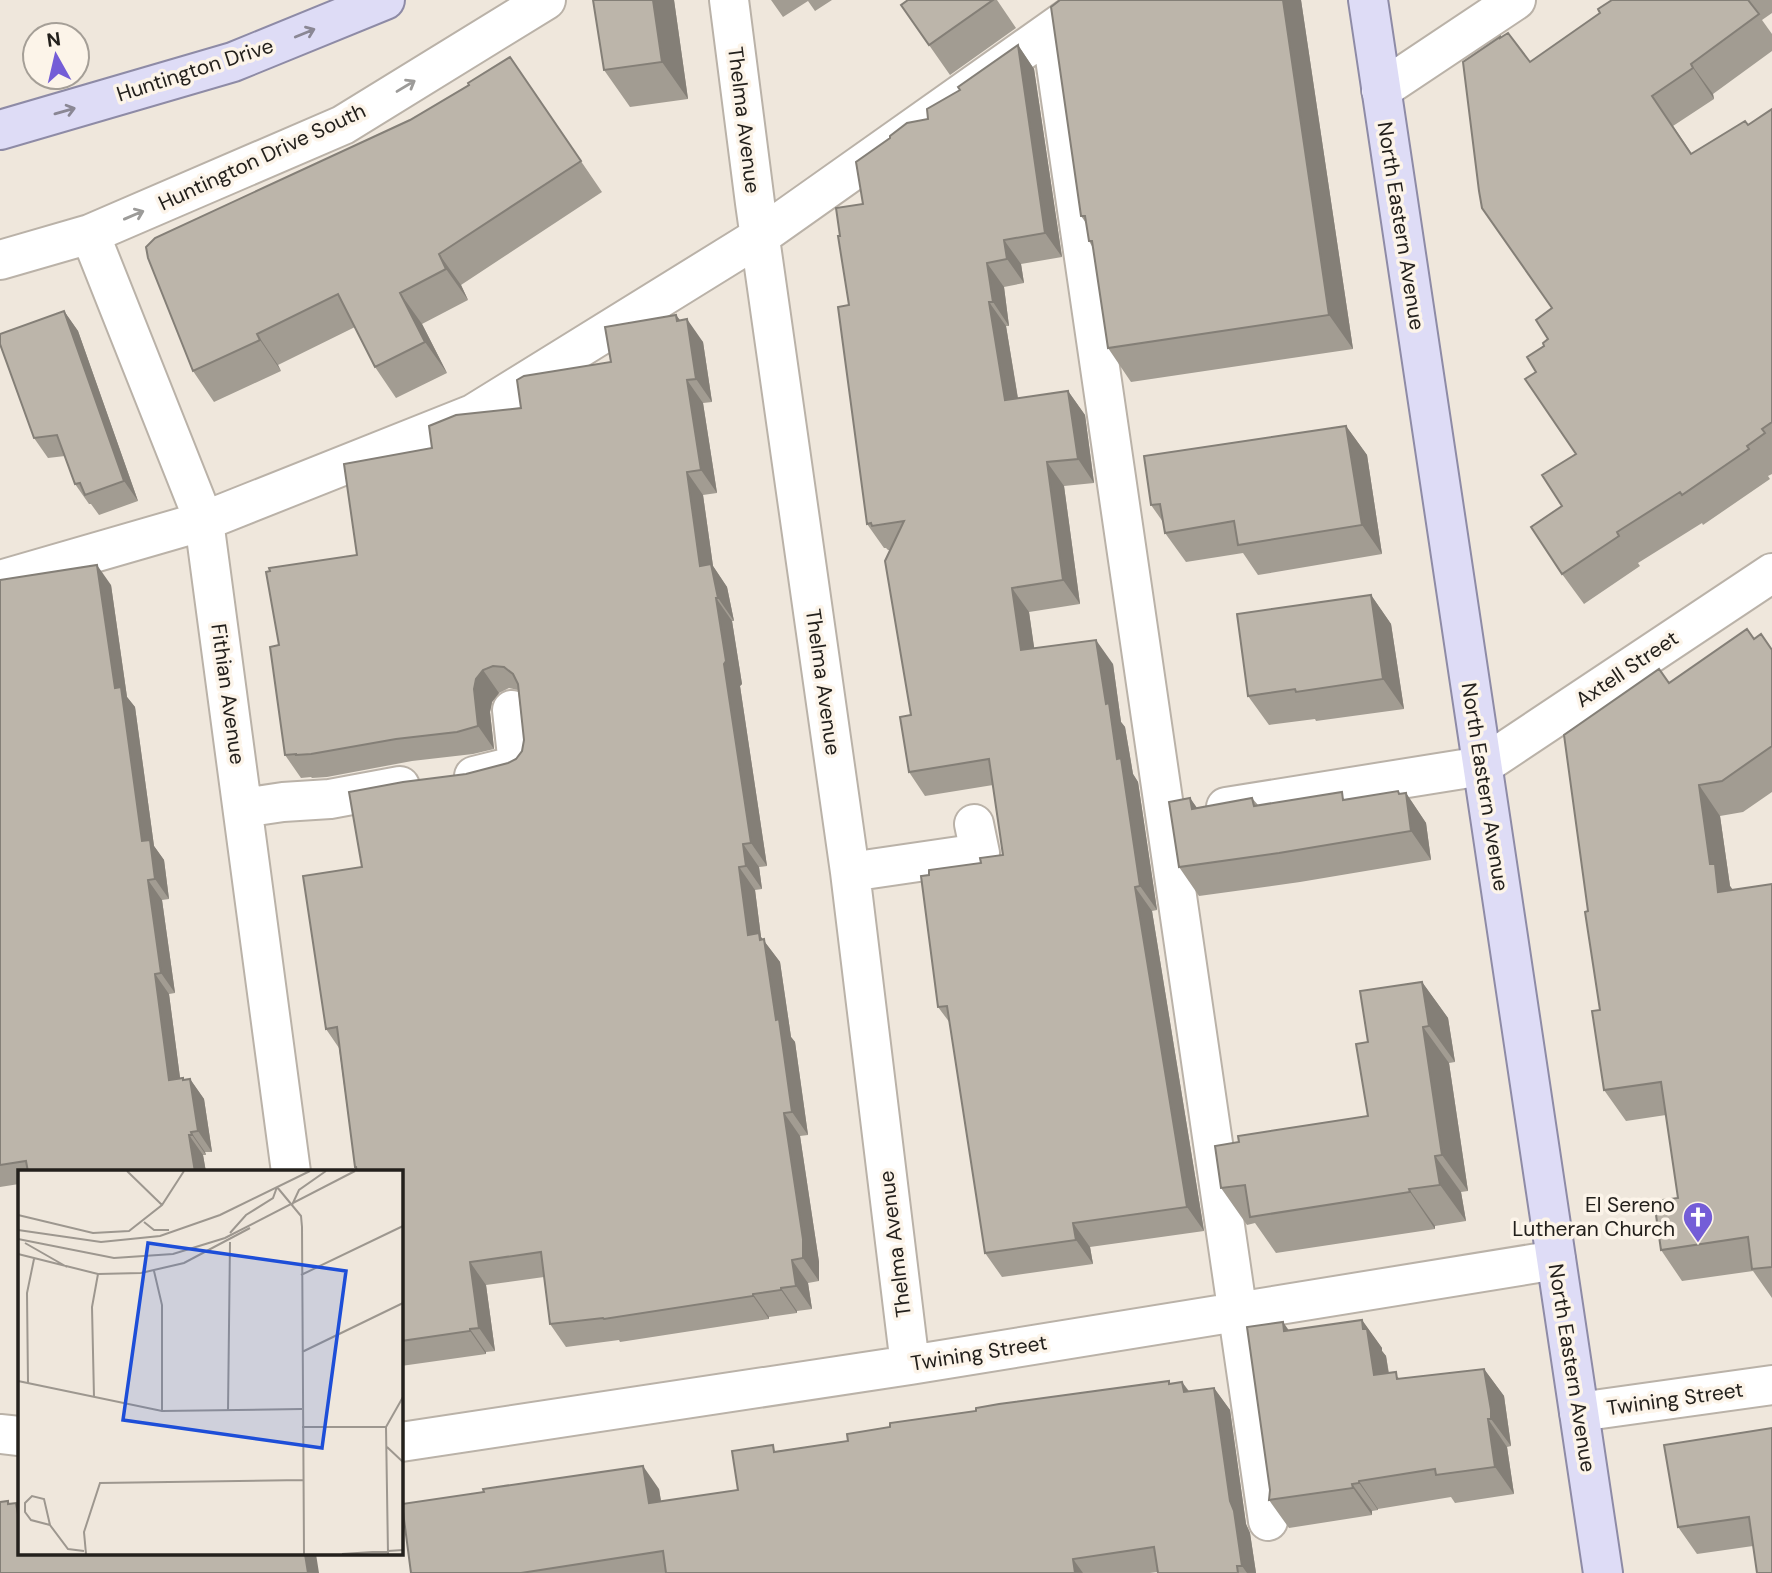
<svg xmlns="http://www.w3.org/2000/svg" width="1772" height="1573" viewBox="0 0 1772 1573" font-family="'DM Sans',sans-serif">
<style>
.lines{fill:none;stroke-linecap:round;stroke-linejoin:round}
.minor-casing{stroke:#bab2a8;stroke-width:42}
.major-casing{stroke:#8e8ba6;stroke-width:42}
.minor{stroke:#fff;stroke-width:38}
.major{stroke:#dedcf6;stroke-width:38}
.wall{fill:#a29c92}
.shaded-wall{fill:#847f77}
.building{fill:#bcb5aa;stroke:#847f77;stroke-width:2}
.oneway{stroke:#8a8794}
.oneway2{stroke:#9c9b99}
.labels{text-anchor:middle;stroke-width:7;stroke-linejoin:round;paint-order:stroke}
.street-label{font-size:21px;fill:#23201c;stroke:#fcf4e9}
.poi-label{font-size:21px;fill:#23201c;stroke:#fcf4e9;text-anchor:end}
.inset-road{fill:none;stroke:#9d978f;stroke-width:2}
.view{fill:#1d4ed8;fill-opacity:0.15;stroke:#1d4ed8;stroke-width:3.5}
.inset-edge{fill:none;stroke:#23201c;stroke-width:3.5}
</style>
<rect width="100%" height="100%" fill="#efe7dc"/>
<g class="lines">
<g class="minor-casing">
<path id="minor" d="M729 0 755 203 850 872 910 1365
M1051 31 1268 1521
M1381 90 1516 0
M90 234 204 521 291 1172
M0 260 90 234 343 125 546 0
M0 580 204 521 473 414 759 237 1094 0
M474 776 518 765 512 710
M1226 807 1482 766 1772 573
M243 808 283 802 330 799 400 786
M850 872 980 853 974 824
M1579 1412 1772 1385
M0 1434 19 1436
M401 1442 910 1365 1556 1260"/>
</g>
<g class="major-casing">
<path id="major" d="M1368 0 1603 1573
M0 130 233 62 385 0"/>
</g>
<use href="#minor" class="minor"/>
<use href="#major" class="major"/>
</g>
<path class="wall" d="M674 0 688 99 630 107 604 70Z
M771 0H832L815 11 808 1 783 17Z
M908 0H997L1016 28 950 75 901 5Z
M1301 0 1353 349 1131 382 1108 348 1093 248 1089 241 1086 223 1081 216Z
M1612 0H1772V13L1762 20 1772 34V51L1713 94 1714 99 1673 126 1692 154 1748 125 1772 109V474L1768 476 1770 479 1703 525 1702 523 1638 563 1640 566 1584 604 1562 574V506L1576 454 1536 372 1544 346 1548 339 1552 308 1530 62 1600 13Z
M1018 45 1034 69 1062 257 1021 264 1024 283 1004 287 1009 326H1006L1018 398 1068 391 1085 415 1094 483 1064 486 1080 604 1029 612 1034 648 1113 664 1121 722 1125 727 1133 774 1138 782 1157 910 1152 911 1204 1231 1090 1247 1093 1264 1002 1277 985 1253 950 1023 938 1007 929 875 981 863 1003 855 993 785 925 796 909 772 911 715 890 550H888L886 548H884L867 524 849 305 840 236 928 119 960 90Z
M531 88 602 192 461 285 468 300 422 324 447 373 396 398 375 367 355 327 278 365 281 371 214 402 193 371Z
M64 311 78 331 138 501 99 515 91 504H89L75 484 65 456 48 458 34 438Z
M676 315 680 320 703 342 712 402 703 403 717 493 703 495 713 566 727 587 734 621H732L742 684 740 686 767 866 759 867 762 889 755 890 761 937 780 962 791 1037 795 1042 808 1135 800 1136 819 1262V1281L808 1283 812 1309 797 1311V1313L769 1317V1319L620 1342 619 1340 566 1347 550 1324 544 1277 486 1285 495 1351 486 1352V1354L401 1366V1172L357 1170 355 1167 339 1048 326 1029 362 867 466 774 508 763 516 759 522 751 524 740 518 690 509 688 499 693 492 702 490 712 494 749 473 754 412 761 327 777 312 778 311 777 301 778 285 755 279 645 357 555 432 448 521 408 611 362Z
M1346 426 1367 455 1382 554 1258 575 1243 553 1186 562 1165 533 1163 522 1151 505Z
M0 580 111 585 127 697 135 707 154 846 164 860 169 899 162 900 175 993 169 994 180 1078 185 1080 190 1079 204 1099 212 1152H205L206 1155H203L206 1172H19V1184L0 1187Z
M1371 595 1391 624 1404 709 1316 721 1315 719 1269 725 1248 696Z
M1754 639 1772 650V792L1743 812 1720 816 1730 886 1733 890 1772 884V1298L1753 1271 1682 1281 1661 1250 1678 1198 1666 1115 1626 1121 1604 1090 1600 1010 1669 683Z
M1406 793 1426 823 1431 860 1300 882 1199 896 1179 867 1190 798 1197 808 1252 798 1258 805 1346 799Z
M1422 982 1448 1018 1455 1062 1449 1063 1468 1191 1461 1192 1466 1221 1435 1226V1229L1276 1253 1255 1223 1247 1225 1221 1188 1239 1142 1368 1116Z
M1362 1320 1382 1348V1351L1386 1356 1389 1373 1401 1379 1484 1369 1504 1396 1510 1438 1511 1446 1507 1447 1514 1494 1455 1503 1451 1497 1378 1509V1510L1372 1511V1515L1289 1528 1269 1500 1289 1331Z
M1182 1382 1189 1391 1214 1388 1230 1410 1246 1524 1250 1533 1256 1573H1158V1572L1150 1573H411L659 1489 661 1501 738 1490 777 1451 848 1441Z
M1772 1428 1753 1546 1697 1554 1678 1527Z"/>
<path class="shaded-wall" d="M653 0H674L688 99 662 62Z
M1283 0H1301L1353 349 1329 315Z
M1018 45 1034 69 1062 257 1045 233Z
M1691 64 1713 94 1714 99 1693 68Z
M1004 240 1021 264 1024 283 1007 259Z
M439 254 461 285 468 300 446 269Z
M987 263 1004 287 1009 326 993 302Z
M400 293 422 324 447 373 425 342Z
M989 302 1006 326 1022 424 1005 400Z
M64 311 78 331 138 501 124 481Z
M676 315 689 333 687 319 703 342 712 402 696 379 677 321Z
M257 334 278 365 281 371 260 340Z
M687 380 703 403 717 493 701 470Z
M1068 391 1085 415 1094 483 1078 459Z
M1346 426 1367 455 1382 554 1362 525Z
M1047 462 1064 486 1080 604 1063 580Z
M687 472 703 495 713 566 727 587 734 621 718 598 700 566Z
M97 565 111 585 127 697 135 707 154 846 164 860 169 899 155 879 142 841 115 688Z
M1012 588 1029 612 1038 674 1021 650Z
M1371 595 1391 624 1404 709 1383 679Z
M716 598 732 621 742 684 740 686 767 866 751 843 724 664Z
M1096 640 1113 664 1121 722 1125 727 1133 774 1138 782 1157 910 1140 886 1117 759 1106 704Z
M483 670 499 693 492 702 490 712 494 749 478 726 474 689 476 679Z
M1699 785 1720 816 1730 886 1736 895 1718 892 1710 864Z
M1398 791 1407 803 1406 793 1426 823 1431 860 1411 831Z
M1190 798 1211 828 1192 809Z
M743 844 759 867 762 889 746 866Z
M739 867 755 890 761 937 780 962 791 1037 795 1042 808 1135 792 1112 776 1020 748 935Z
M148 880 162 900 175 993 161 973Z
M1135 887 1152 911 1204 1231 1187 1207Z
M155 974 169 994 183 1100 169 1080Z
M1422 982 1448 1018 1455 1062 1429 1026Z
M1423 1027 1449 1063 1468 1191 1442 1155Z
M183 1078 192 1090 190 1079 204 1099 212 1152 198 1131Z
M784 1113 800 1136 819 1262V1281L803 1258Z
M191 1132 205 1152 206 1155 192 1135Z
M189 1135 203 1155 206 1172H195Z
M1435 1156 1461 1192 1466 1221 1440 1185Z
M1409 1189 1435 1226V1229L1410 1192Z
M1073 1223 1090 1247 1093 1264 1076 1240Z
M792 1260 808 1283 812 1309 796 1286Z
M470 1262 486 1285 495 1351 479 1328Z
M781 1288 797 1311V1313L781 1290Z
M753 1294 769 1317V1319L753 1296Z
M1362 1320 1382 1348V1351L1386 1356 1393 1403 1374 1375Z
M1283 1322 1302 1349 1284 1331Z
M470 1329 486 1352V1354L470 1331Z
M1484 1369 1504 1396 1511 1446 1491 1419Z
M1182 1382 1198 1405 1184 1392Z
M1214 1388 1230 1410 1246 1524 1250 1533 1256 1573H1247L1242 1566 1230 1501Z
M1488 1419 1507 1447 1514 1494 1495 1467Z
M643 1466 659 1489 665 1526 649 1503Z
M1359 1481 1378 1509V1510L1359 1483Z
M1352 1484 1372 1511V1515L1353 1488Z
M8 1501 18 1515 16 1503 19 1507V1521L8 1504Z
M305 1554H316L319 1573H308Z
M1073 1559 1083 1573H1075Z"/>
<path class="building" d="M593 0H653L662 62 604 70Z
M908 0H993L929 45 901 5Z
M1060 0H1283L1329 315 1108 348 1092 241H1089L1085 216H1081L1051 7Z
M1612 0H1748L1759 14 1691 64 1693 68 1652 96 1691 154 1745 121 1748 125 1772 109V422L1762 429 1765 433 1747 446 1749 449 1682 495 1680 492 1617 532 1619 536 1562 574 1531 527 1562 506 1542 475 1576 454 1525 379 1536 372 1527 357 1544 346 1543 343 1548 339 1536 320 1552 308 1482 208 1479 191 1463 62 1500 37V38L1508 33 1530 62 1600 13 1598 9Z
M1018 45 1045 233 1004 240 1007 259 987 263 993 302H989L1005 400 1068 391 1078 459 1047 462 1063 580 1012 588 1021 650 1096 640 1106 704 1109 703 1117 759 1121 758 1140 886 1135 887 1187 1207 1073 1223 1076 1240 985 1253 947 1006 938 1007 921 876 929 875V870L981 863 980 858 1003 855 989 759 909 772 900 717 911 715 885 561 904 521 872 526 871 523 867 524 838 307 849 305 838 236H840L836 208 863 204 856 162 890 138V136L907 123 928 119 927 109 960 90 958 87Z
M510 57 581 161 439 254 446 269 400 293 425 342 375 367 338 294 257 334 260 340 193 371 148 258 146 247 155 238 410 120 469 85 468 83Z
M64 311 124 481 85 495 80 483 75 484 57 435 34 438 0 344V334Z
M676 315 677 321 687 319 696 379 687 380 701 470 687 472 700 566 711 564 718 598H716L726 661 724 664 751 843 743 844 746 866 739 867 748 935 759 933 760 940 764 939 776 1020 779 1019 792 1112 784 1113 803 1239V1258L792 1260 796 1286 781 1288V1290L753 1294V1296L604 1319 603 1318 550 1324 541 1252 470 1262 479 1328 470 1329V1331L401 1341V1172H357L356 1167H355L337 1027 326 1029 303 876 362 867 349 792 403 782 466 774 508 763 516 759 522 751 524 740 518 684 513 674 504 667 493 666 483 670 476 679 474 689 478 726 457 732 396 739 311 754 296 755V754L285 755 270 647 279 645 266 572 270 571 269 568 357 555 344 464 432 448 429 426 456 415 521 408 517 380 524 376 611 362 605 327Z
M1346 426 1362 525 1238 545 1234 521 1165 533 1160 504 1151 505 1144 456Z
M97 565 115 688 121 687 142 841 150 840 155 879 148 880 161 973 155 974 169 1080 183 1078V1080L190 1079 198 1131 191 1132 192 1135H189L195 1172H28L26 1161 0 1165V580Z
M1371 595 1383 679 1296 692 1295 689 1248 696 1237 614Z
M1747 629 1754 639 1761 634 1772 650V746L1722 781 1699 785 1710 864H1715L1718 892 1772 884V1267L1752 1269 1748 1237 1661 1250 1654 1201 1678 1198 1661 1082 1604 1090 1592 1011 1600 1010 1585 912 1588 911 1564 735 1659 669 1669 683Z
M1398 791 1399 794 1406 793 1411 831 1279 853 1179 867 1169 802 1190 798 1192 809 1252 798 1254 806 1342 792 1343 800Z
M1422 982 1429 1026 1423 1027 1442 1155 1435 1156 1440 1185 1409 1189 1410 1192 1250 1217 1245 1185 1221 1188 1215 1146 1239 1142 1238 1136 1368 1116 1356 1044 1368 1042 1360 991Z
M1362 1320 1363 1329H1367L1374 1375 1396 1372 1397 1379 1484 1369 1491 1410V1419H1488L1495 1467 1436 1475 1435 1469 1359 1481V1483L1352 1484 1353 1488 1269 1500 1270 1490 1247 1327 1283 1322 1284 1331Z
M1169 1381V1384L1182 1382 1184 1392 1214 1388 1230 1501 1234 1511 1242 1566H1237L1238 1573H1158L1154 1547 1073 1559 1075 1573H666L663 1551 521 1573H411L402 1504 484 1492 483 1489 643 1466 649 1503 738 1490 732 1451 773 1445 774 1452 848 1441 847 1434 890 1427V1423L976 1411V1408L999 1404Z
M1772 1428V1573H1757L1749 1517 1678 1527 1664 1445Z
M8 1501V1504L16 1503 19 1520V1554H305L308 1573H0V1502Z"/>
<defs><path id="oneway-shaft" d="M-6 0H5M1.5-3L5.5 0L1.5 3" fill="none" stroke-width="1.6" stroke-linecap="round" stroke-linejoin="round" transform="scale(1.75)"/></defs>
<g class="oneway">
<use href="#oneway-shaft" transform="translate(305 33) rotate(-22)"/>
<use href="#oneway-shaft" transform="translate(65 111) rotate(-16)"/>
</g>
<g class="oneway2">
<use href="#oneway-shaft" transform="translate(406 86) rotate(-31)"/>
<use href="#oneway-shaft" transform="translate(134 215) rotate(-23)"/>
</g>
<defs>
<g id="church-pin" transform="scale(1.575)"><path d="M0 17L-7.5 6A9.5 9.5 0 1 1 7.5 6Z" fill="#745dd7" stroke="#fcf4e9"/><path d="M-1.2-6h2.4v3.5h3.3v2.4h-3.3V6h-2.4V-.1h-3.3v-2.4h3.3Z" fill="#fff"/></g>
</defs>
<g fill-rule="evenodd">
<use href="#church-pin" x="1698" y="1217"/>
</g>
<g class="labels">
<g class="street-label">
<text transform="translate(195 70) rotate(-18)" y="7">Huntington Drive</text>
<text transform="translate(744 120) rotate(83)" y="7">Thelma Avenue</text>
<text transform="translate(262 157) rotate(-25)" y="7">Huntington Drive South</text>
<text transform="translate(1401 226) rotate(81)" y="7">North Eastern Avenue</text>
<text transform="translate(1627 669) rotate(-34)" y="7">Axtell Street</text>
<text transform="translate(823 682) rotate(82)" y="7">Thelma Avenue</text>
<text transform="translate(228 694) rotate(82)" y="7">Fithian Avenue</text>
<text transform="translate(1485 787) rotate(81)" y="7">North Eastern Avenue</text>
<text transform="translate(895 1244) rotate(-97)" y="7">Thelma Avenue</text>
<text transform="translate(979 1353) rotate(-9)" y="7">Twining Street</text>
<text transform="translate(1572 1368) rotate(81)" y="7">North Eastern Avenue</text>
<text transform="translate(1675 1399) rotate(-8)" y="7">Twining Street</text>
</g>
<g class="poi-label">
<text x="1675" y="1212">El Sereno<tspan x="1675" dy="24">Lutheran Church</tspan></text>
</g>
</g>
<g transform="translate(18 1170)">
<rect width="385" height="385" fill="#efe7dc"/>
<path class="inset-road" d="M109 1 144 35M259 17 283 46 284 57 286 384M274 35 281 20 308 1M0 45 75 63 111 61 144 35 166 1M126 52 136 60H151M0 60 83 72 142 66 202 45 292 1M212 63 228 45 255 28 259 17M0 69 96 88 155 84 207 68 337 1M7 73 49 97M0 84 80 104 123 103 166 93 232 58M136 101 144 135V241M283 105 385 56M284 182 385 133M0 211 144 241 284 239M10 213 9 123 16 89M76 227 74 137 80 104M210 241 212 72M284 257H368L385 227M368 257 370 384M369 277 385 292M32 355 13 350 7 342V333L14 326 26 329 32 355 50 379 66 381M68 384 66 362 82 313 285 310M324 384 385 380"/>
<path class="view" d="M130 73 328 101 304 278 105 250Z"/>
<rect width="385" height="385" class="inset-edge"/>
</g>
<g transform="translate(56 56) rotate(352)"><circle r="33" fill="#fcf4e9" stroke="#a59f97" stroke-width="2"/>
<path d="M0-5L12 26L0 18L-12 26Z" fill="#745dd7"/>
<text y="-10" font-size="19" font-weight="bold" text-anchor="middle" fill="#23201c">N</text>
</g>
</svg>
